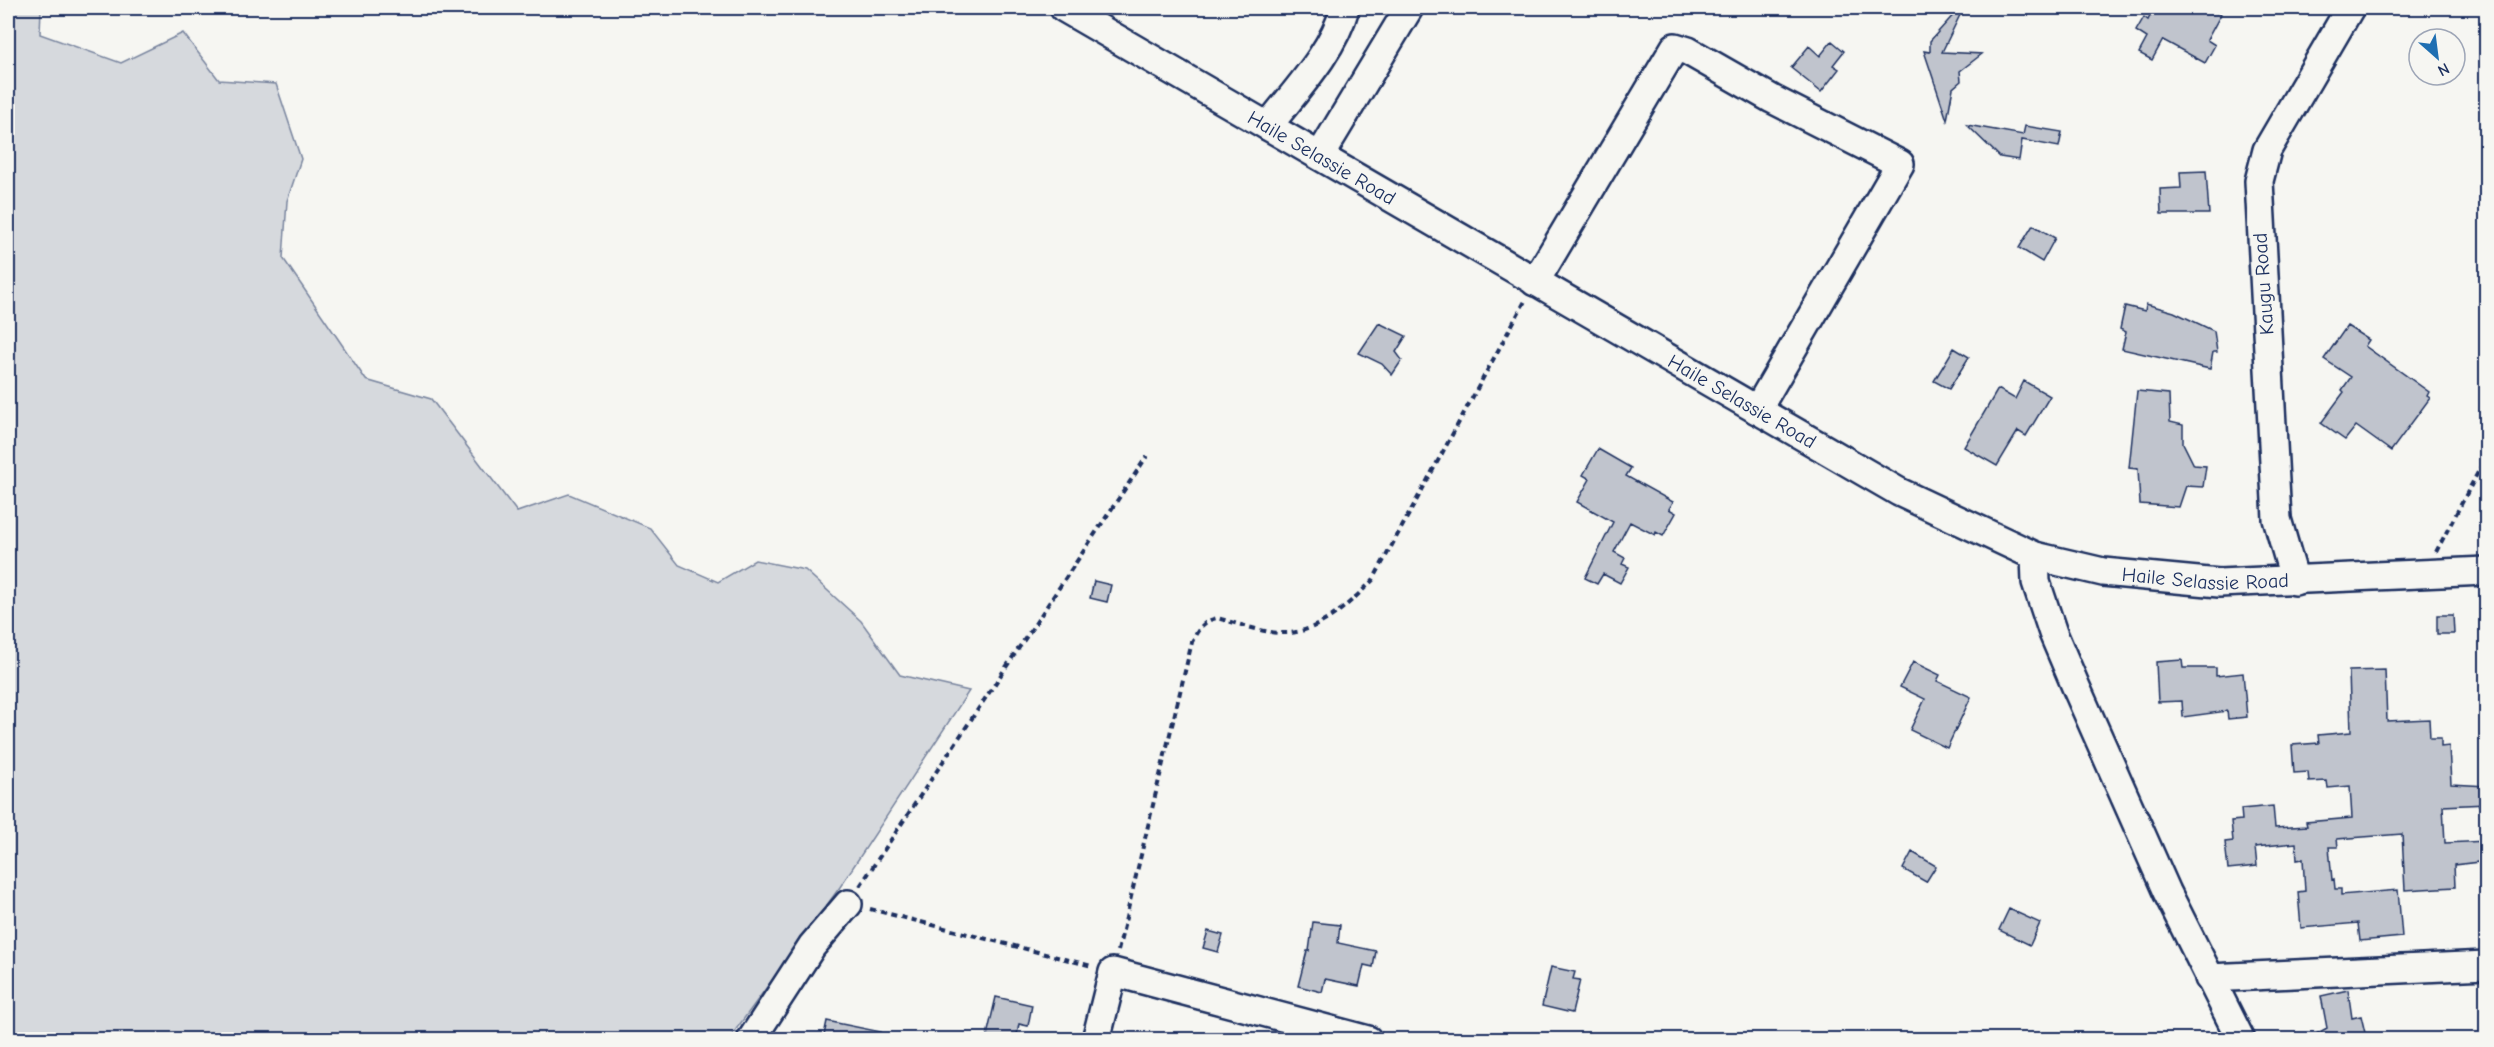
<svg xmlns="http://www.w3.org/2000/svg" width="2494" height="1047" viewBox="0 0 2494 1047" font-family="'Comic Neue',sans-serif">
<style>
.green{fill:#d6d9dd;stroke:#78849e;stroke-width:1.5}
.building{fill:#c0c4cd;stroke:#1b2f5e;stroke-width:1.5}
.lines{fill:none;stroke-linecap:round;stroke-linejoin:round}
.minor-casing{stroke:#1b2f5e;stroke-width:32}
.path{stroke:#1b2f5e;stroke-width:4;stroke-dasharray:6 4.5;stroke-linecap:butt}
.minor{stroke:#f6f6f2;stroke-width:27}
.labels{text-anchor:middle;stroke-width:4.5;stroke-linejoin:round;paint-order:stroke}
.street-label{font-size:20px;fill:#1b2f5e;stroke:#f6f6f2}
</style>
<rect width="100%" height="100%" fill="#f6f6f2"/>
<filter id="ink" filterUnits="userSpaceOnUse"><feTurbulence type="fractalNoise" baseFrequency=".0167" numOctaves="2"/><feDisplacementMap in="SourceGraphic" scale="12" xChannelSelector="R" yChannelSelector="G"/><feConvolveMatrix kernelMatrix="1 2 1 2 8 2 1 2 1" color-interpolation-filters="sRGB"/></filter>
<g filter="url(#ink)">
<path class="green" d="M8 8H41L40 34 121 63 183 33 219 80 276 84 301 159 287 201 283 258 366 380 431 399 517 512 569 494 650 528 679 565 718 582 755 560 805 570 861 621 900 675 969 691 840 887 729 1039H8Z"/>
<path class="building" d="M2154 8H2209L2221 14 2207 40 2215 45 2205 63 2163 40 2152 60 2139 53 2147 38 2136 31 2144 17 2148 20Z
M1956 12 1960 15 1942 52 1982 54 1960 71 1961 81 1953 88 1947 120 1924 51 1930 52V41Z
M1832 41 1844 51 1833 65 1839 69 1821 92 1791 68 1809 46 1820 56Z
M1967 125 2023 135 2025 126 2062 132 2059 147 2022 140 2019 160 2000 157Z
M2206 171 2209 214H2161L2160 189 2181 188 2180 172Z
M2033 225 2055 238 2042 262 2019 248Z
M2146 304 2174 312 2214 331 2217 352H2213L2210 369 2122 349 2126 332 2120 329 2125 306 2145 311Z
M1379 323 1406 336 1396 352 1402 360 1392 375 1382 364 1359 353Z
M2347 326 2369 340 2365 346 2429 392 2427 396 2430 398 2391 451 2356 426 2345 440 2321 423 2344 392 2342 390 2351 377 2324 359Z
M1954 348 1969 357 1949 389 1934 381Z
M2024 381 2050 396 2026 436 2018 431 1997 466 1964 447 1998 389 2015 399Z
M2137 391 2169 394 2170 422 2183 425V443L2194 465 2206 466 2203 487 2186 486 2179 507 2140 504 2138 469 2129 468Z
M1598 449 1631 468 1626 476 1673 502 1669 509 1676 513 1663 536 1656 532 1655 535 1630 522 1614 552 1625 558 1622 564 1629 567 1620 583 1603 574 1597 584 1585 578 1613 522 1577 502 1590 479 1583 475Z
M1094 581 1111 585 1107 602 1090 598Z
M2437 615H2453L2454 634H2437Z
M2182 660 2183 668H2216V676L2243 673 2247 717 2228 719 2227 711 2183 717 2182 701 2158 702 2156 662Z
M1913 662 1940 675 1937 681 1971 697 1947 748 1910 730 1925 699 1900 687Z
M2385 670 2387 721 2429 719 2430 738H2441V747L2449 746 2451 784 2487 786V804L2443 806 2445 843 2487 841V861L2454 865 2455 887 2405 890 2402 834 2337 839 2338 847H2329L2332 880 2334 879 2335 889H2341V895L2398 890 2402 937 2360 941 2358 923 2301 928 2298 892 2305 891 2303 859 2297 860 2296 843 2255 847 2257 866 2228 869 2225 842 2233 841 2231 821 2242 820 2241 809 2273 806 2275 828 2307 826 2306 822 2352 818 2350 786 2328 788 2327 781 2309 782 2308 772 2294 773 2292 745 2319 743 2318 735 2351 732 2349 671Z
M1912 852 1936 866 1926 882 1903 869Z
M2009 909 2040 923 2030 945 1999 930Z
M1313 922 1340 925 1338 943 1376 951 1373 967 1364 965 1359 986 1325 979 1322 992 1298 986 1307 951H1309Z
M1208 931 1223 935 1218 952 1203 948Z
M1551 967 1575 972 1573 979 1580 980 1572 1013 1542 1006Z
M2348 990 2352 1018 2361 1016 2366 1037 2305 1040 2327 1028 2321 996Z
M996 997 1032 1005 1028 1026 1019 1024 1016 1040H986Z
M827 1021 881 1032 880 1040H823Z"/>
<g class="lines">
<g class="minor-casing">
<g id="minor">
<path id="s1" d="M1064 8 1899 492 2035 556 2103 572 2219 583 2486 571"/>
<path d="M1268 126C1296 90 1333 52 1345 8"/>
<path d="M1321 154 1409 8"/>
<path d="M1535 282 1675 47 1688 51 1772 99 1900 164 1757 410"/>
<path d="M2035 556 2036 582 2053 633 2076 687 2167 892 2241 1040"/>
<path d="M2295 581 2277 519 2259 181 2267 150 2350 8"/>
<path d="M2209 978 2486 965"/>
<path d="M751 1040 812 946 848 904"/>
<path d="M1096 1040 1113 972 1368 1040"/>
</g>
</g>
<path class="path" d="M2436 552 2486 457
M860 886 1147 456
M870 909 1092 966
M1118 951 1192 642C1198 629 1203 621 1217 618 1241 624 1272 637 1296 632 1326 627 1353 600 1373 580L1525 301"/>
<use href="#minor" class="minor"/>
</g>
</g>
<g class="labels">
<g class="street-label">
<text dy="7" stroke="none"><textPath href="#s1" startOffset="298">Haile Selassie Road</textPath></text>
<text transform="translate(2263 284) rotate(-94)" y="7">Kaugu Road</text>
<text dy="7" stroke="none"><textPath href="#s1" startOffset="784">Haile Selassie Road</textPath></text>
<text dy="7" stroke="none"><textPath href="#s1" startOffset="1288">Haile Selassie Road</textPath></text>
</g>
</g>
<rect width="2494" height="1047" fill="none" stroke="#f6f6f2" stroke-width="30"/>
<rect x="15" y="15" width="2464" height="1017" fill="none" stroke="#1b2f5e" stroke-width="2" filter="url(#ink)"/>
<g transform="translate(2437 57) rotate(152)"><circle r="28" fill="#f6f6f2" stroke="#9ea6b7" stroke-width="1.5"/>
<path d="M0-4.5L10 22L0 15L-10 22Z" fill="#1f6fb2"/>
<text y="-9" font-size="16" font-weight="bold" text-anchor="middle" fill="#1b2f5e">N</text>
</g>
</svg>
